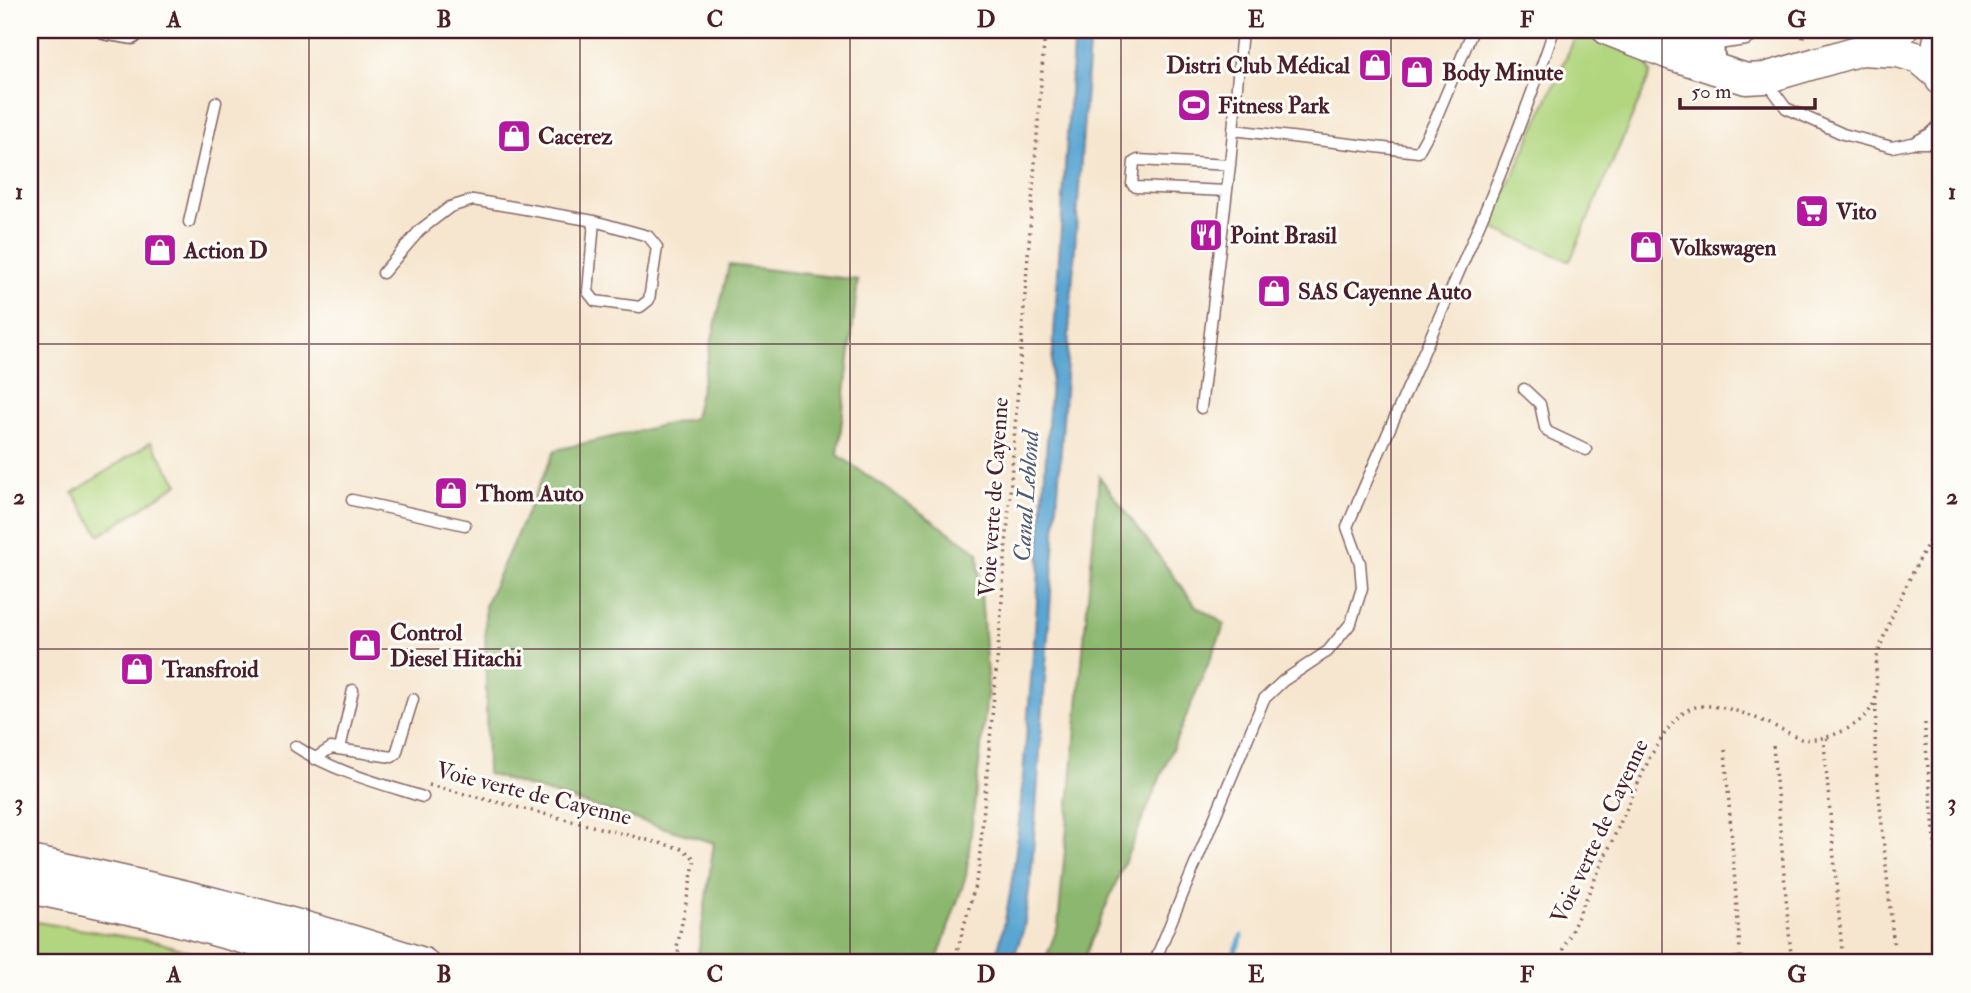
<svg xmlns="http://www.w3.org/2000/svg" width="1971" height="993" viewBox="0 0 1971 993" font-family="'IM FELL Double Pica',serif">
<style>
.green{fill:#b1d67f;stroke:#7e7a55;stroke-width:2}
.forest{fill:#8cb76e;stroke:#6b6b4c;stroke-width:2}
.water{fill:#5aa5d2;stroke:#52627e;stroke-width:2}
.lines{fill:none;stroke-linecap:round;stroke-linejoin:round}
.stream{stroke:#5aa5d2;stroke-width:5}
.service-casing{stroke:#866564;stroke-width:13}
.minor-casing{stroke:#866564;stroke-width:23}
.primary-casing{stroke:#866564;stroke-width:33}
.path{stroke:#866564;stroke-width:3.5;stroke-dasharray:2 5;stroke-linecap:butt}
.service{stroke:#fff;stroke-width:10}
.minor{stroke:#fff;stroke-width:19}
.primary{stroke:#fff;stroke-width:30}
.grid{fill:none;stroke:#4a1f2b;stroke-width:2;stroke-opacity:0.55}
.labels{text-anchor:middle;stroke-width:6;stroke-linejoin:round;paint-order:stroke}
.poi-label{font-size:23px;font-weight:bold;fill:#4a1f2b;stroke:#fdfcf7;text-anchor:start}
.street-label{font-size:23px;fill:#4a1f2b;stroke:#fdfcf7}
.water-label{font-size:24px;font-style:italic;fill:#515b76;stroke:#fdfcf7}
.neatline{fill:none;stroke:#4a1f2b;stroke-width:2.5}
.grid-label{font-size:23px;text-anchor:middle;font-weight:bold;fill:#4a1f2b}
</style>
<rect width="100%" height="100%" fill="#fdfcf7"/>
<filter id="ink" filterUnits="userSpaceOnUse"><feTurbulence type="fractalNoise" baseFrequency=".0143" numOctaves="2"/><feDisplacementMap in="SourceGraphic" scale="14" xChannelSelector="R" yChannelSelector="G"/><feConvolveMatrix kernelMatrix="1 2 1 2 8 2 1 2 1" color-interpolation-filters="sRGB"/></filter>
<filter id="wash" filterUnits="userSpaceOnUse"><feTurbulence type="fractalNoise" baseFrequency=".00686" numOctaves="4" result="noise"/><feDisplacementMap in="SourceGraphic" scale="28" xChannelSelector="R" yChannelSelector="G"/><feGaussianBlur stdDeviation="1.57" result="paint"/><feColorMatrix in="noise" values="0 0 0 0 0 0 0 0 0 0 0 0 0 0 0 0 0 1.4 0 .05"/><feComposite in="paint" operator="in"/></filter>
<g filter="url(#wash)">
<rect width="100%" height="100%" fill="#f6e6cf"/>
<path class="green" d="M1577 33 1644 58 1651 73 1570 261 1490 227Z
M151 442 178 484 100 535 73 493Z
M30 921 158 942 226 963H30Z"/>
<path class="forest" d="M729 265 858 280 838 455 978 552 988 688 966 876 936 963H699L697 962 714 843 487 774 485 605 555 450 694 418Z
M1099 476 1196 606 1225 624 1082 963H1044L1058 926Z"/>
<path class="water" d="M1074 30H1090L1032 867 1024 928 1012 963H994C1015 894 1019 823 1025 751 1031 678 1038 605 1041 532Z"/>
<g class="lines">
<path class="stream" d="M1230 963 1242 936"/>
</g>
</g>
<g filter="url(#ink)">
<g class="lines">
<g class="service-casing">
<path id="service" d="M1653 30 1686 41
M1711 45 1746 40 1765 30
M1767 82 1786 108 1843 134 1892 147 1912 143H1941
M1233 130 1418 152 1434 123 1473 30
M1917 141 1931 133 1941 123
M1227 191 1136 187 1132 184 1134 162 1138 160 1230 165
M189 222 216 102
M383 273 420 230 450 207 473 200 594 221 648 236 657 247 649 300 640 307 595 301 588 292 594 221
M1524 389 1540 404 1545 428 1548 432 1586 450
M1201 408 1230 165 1242 30
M352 500 465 525
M295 746C334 772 379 783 423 797
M340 749 353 690
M314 759 331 748 392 757 396 754 413 699
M1154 963 1264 699 1283 681 1328 651 1351 623 1362 588 1360 563 1347 527C1417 362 1497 200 1554 30
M1734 963 1741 962"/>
</g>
<g class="minor-casing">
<path id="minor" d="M107 30 132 34
M1713 30 1715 67"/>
</g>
<g class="primary-casing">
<path id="primary" d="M1608 30 1672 55 1746 79 1765 78 1861 50 1902 30
M1686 30 1715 69
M1941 31 1938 43 1941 80
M1861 50 1898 52 1919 58 1940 76
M30 861C162 889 295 920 423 963
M30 888 161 916 334 963"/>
</g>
<path class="path" d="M1799 30 1806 42
M1876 697 1875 754 1894 948
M1925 723V736L1941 904
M1827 738 1824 743 1842 951
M1773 746 1791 955
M1725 750 1740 950
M429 785 683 849 695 859 677 947 682 963
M954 963 978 874 999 639 1045 30
M1557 963 1650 757C1660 741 1669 724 1683 713 1710 691 1774 726 1801 739 1825 742 1859 728 1872 707 1881 691 1873 671 1878 654 1891 610 1921 558 1941 517"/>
<use href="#service" class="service"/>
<use href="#minor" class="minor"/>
<use href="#primary" class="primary"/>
</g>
</g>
<path class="grid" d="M309 30V963M580 30V963M850 30V963M1121 30V963M1391 30V963M1662 30V963M30 344H1941M30 649H1941"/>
<defs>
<g id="shop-square" transform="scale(1.75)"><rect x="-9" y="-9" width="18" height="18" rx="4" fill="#b5179e" stroke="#fdfcf7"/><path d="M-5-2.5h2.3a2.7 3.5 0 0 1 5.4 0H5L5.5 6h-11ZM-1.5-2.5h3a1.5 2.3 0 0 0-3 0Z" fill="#fff"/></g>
<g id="stadium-square" transform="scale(1.75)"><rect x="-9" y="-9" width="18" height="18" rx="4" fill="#b5179e" stroke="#fdfcf7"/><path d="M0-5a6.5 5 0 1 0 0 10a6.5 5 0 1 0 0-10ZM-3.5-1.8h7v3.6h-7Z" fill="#fff"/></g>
<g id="supermarket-square" transform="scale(1.75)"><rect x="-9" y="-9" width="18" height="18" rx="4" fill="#b5179e" stroke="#fdfcf7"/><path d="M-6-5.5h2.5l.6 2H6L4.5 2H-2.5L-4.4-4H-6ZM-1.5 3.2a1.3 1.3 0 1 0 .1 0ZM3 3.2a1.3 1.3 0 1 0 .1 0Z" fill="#fff"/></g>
<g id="restaurant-square" transform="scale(1.75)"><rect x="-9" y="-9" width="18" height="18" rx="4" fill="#b5179e" stroke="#fdfcf7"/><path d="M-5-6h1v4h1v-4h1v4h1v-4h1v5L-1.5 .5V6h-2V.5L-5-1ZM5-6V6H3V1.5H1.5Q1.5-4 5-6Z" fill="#fff"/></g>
</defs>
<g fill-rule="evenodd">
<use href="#shop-square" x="1375" y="65"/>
<use href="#shop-square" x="1417" y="72"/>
<use href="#stadium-square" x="1194" y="105"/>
<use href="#shop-square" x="514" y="136"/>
<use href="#supermarket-square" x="1812" y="211"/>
<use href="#restaurant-square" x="1206" y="235"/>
<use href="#shop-square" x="1646" y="247"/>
<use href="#shop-square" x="160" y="250"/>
<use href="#shop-square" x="1274" y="291"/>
<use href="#shop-square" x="451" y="493"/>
<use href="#shop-square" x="365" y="645"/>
<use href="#shop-square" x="137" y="669"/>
</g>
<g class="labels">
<g class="poi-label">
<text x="1350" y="73" text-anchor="end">Distri Club Médical</text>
<text x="1442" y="80">Body Minute</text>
<text x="1218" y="113">Fitness Park</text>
<text x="538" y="144">Cacerez</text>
<text x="1836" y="219">Vito</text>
<text x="1230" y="243">Point Brasil</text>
<text x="1670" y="255">Volkswagen</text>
<text x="184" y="258">Action D</text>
<text x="1298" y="299">SAS Cayenne Auto</text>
<text x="476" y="501">Thom Auto</text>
<text x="390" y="640">Control<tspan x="390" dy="26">Diesel Hitachi</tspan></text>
<text x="162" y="677">Transfroid</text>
</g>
<g class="street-label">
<text transform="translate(993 497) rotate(-86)" y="8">Voie verte de Cayenne</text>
<text transform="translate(534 793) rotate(14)" y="8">Voie verte de Cayenne</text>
<text transform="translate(1599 831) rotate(-65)" y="8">Voie verte de Cayenne</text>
</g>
<g class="water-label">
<text transform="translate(1026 496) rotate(-86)" y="8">Canal Leblond</text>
</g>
</g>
<rect width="1971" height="993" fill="none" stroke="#fdfcf7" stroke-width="77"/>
<path d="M1680 98v10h135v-10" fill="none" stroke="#4a1f2b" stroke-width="3.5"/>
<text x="1691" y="98" font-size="21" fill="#4a1f2b" stroke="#fdfcf7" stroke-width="5" paint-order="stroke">50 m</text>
<rect x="38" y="38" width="1894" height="916" class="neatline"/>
<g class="grid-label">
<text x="174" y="27">A</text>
<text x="444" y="27">B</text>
<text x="715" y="27">C</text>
<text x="986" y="27">D</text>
<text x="1256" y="27">E</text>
<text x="1527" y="27">F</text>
<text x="1797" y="27">G</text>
<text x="19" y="199">1</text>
<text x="1952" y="199">1</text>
<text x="19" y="504">2</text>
<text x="1952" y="504">2</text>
<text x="19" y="810">3</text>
<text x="1952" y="810">3</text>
<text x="174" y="982">A</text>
<text x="444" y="982">B</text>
<text x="715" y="982">C</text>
<text x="986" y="982">D</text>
<text x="1256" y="982">E</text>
<text x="1527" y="982">F</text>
<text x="1797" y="982">G</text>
</g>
</svg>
